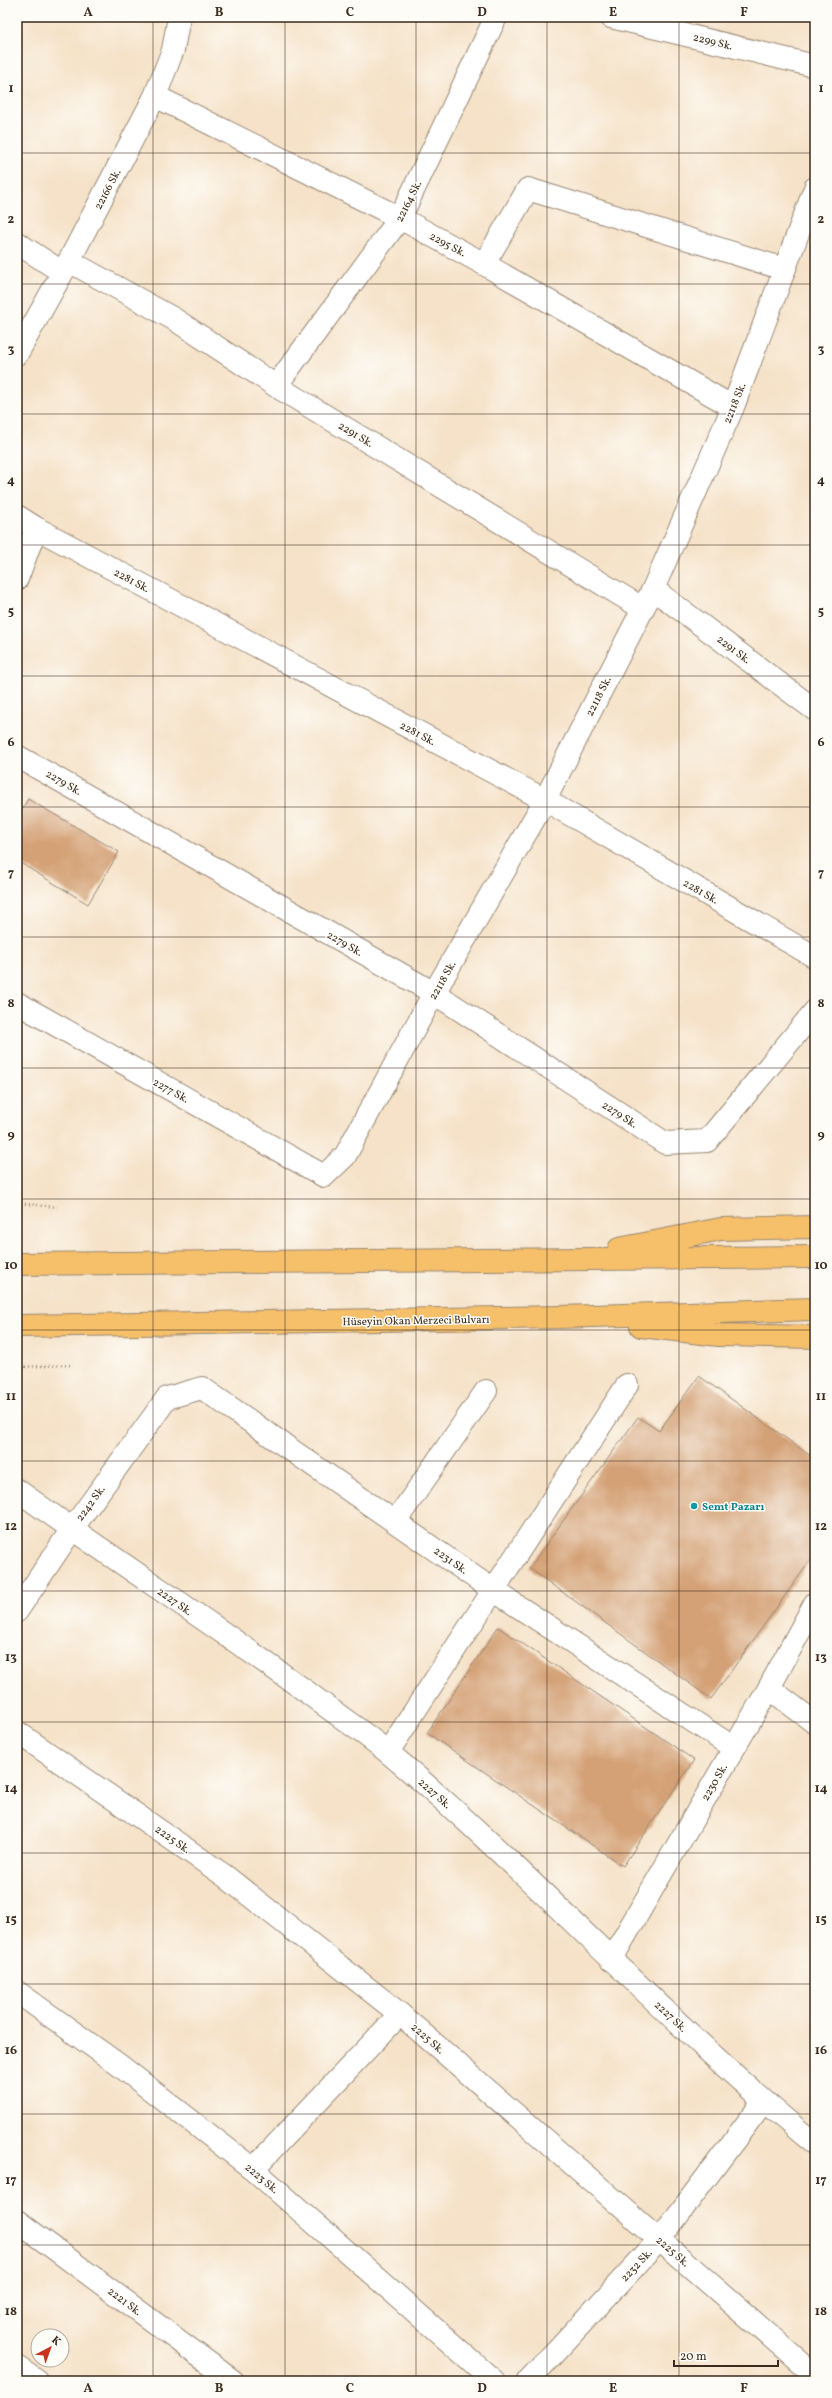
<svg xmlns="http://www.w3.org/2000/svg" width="832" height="2398" viewBox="0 0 832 2398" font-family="Vollkorn,serif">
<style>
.building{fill:#d4a176}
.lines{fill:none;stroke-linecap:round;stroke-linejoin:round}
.minor-casing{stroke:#988673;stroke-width:24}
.major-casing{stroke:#988673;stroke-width:24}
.path{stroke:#988673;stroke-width:2.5;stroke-dasharray:1 3;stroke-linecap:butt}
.minor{stroke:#fff;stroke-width:22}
.major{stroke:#f6c06b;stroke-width:22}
.grid{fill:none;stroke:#3b2a1e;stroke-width:1;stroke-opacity:0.55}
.culture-dot{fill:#0f9aa8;stroke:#fdfcf7;stroke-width:1.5}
.labels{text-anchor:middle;stroke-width:3;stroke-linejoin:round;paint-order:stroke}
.street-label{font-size:11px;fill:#3b2a1e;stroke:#fdfcf7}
.culture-label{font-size:11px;font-weight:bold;fill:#0d838f;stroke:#fdfcf7;text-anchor:start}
.neatline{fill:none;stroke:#3b2a1e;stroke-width:1.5}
.grid-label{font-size:13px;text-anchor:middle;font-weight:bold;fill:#3b2a1e}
</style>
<rect width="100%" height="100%" fill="#fdfcf7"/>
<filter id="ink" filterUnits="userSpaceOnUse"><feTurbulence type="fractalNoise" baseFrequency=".025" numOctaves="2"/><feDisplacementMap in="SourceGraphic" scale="8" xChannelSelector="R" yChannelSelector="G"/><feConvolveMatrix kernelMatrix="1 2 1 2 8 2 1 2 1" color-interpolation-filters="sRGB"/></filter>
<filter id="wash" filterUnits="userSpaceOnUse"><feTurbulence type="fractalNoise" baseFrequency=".012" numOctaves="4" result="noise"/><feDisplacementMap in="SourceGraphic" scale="16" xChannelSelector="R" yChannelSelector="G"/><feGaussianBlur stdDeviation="0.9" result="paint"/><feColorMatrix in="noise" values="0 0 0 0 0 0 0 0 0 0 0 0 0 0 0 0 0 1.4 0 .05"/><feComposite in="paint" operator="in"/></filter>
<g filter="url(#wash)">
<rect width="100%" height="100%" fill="#f5e2c8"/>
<g id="blocks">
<path class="building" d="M28 799 119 852 88 904 17 861V818Z
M699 1376 815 1459V1554L711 1699 529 1568 638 1417 659 1431Z
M498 1627 694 1760 623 1866 427 1733Z"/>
</g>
</g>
<g filter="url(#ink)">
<use href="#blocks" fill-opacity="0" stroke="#988673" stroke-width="1"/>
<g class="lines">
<g class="minor-casing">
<path id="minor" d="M611 17 815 66
M155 96 400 218 484 264 733 407
M17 243 62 272
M69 261 174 319 276 386 642 608
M484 264 528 189 784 269
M17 354 69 261 155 96 173 50 179 17
M276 386 400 218 496 17
M17 516 36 528 545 800 815 957
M17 579 36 528
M653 589 815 710
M17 756 434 993 665 1143 707 1141 815 1011
M17 1003 324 1176 345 1156 434 993 545 800 653 589 733 407 815 188
M17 1490C113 1559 212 1623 307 1692 334 1713 364 1732 390 1754 538 1878 666 2023 815 2144
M395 1522 486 1391
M17 1611 72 1529 167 1398 202 1388 493 1590 734 1748
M769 1688 815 1723
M17 1732 225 1876 400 2014 815 2375
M388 1752 627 1385
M611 1960 769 1688 815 1603
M17 1992 119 2065 253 2169 494 2381
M253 2169 400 2014
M17 2221 233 2381
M17 2367 37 2381
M528 2381 660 2239 763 2102"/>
</g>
<g class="major-casing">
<path id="major" d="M619 1249 721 1229 815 1227
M17 1264 815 1257
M17 1326 560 1317 815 1309
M641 1326 719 1335 815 1337"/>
</g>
<path class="path" d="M17 1203 57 1207
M17 1367 70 1365"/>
<use href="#minor" class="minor"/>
<use href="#major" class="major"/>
</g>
</g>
<path class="grid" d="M153 17V2381M285 17V2381M416 17V2381M547 17V2381M679 17V2381M17 153H815M17 284H815M17 414H815M17 545H815M17 676H815M17 807H815M17 937H815M17 1068H815M17 1199H815M17 1330H815M17 1461H815M17 1591H815M17 1722H815M17 1853H815M17 1984H815M17 2114H815M17 2245H815"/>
<circle class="culture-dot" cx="694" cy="1506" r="4"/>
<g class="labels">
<g class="street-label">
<text transform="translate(713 41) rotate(14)" y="4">2299 Sk.</text>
<text transform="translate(107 189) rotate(-62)" y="4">22166 Sk.</text>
<text transform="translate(408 201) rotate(-63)" y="4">22164 Sk.</text>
<text transform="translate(448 244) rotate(28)" y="4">2295 Sk.</text>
<text transform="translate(734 403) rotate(-68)" y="4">22118 Sk.</text>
<text transform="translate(356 434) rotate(31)" y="4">2291 Sk.</text>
<text transform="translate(132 580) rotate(28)" y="4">2281 Sk.</text>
<text transform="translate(734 649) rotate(37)" y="4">2291 Sk.</text>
<text transform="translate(598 696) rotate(-63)" y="4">22118 Sk.</text>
<text transform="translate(418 733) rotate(28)" y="4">2281 Sk.</text>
<text transform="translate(64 782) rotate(30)" y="4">2279 Sk.</text>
<text transform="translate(701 891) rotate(30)" y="4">2281 Sk.</text>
<text transform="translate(345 943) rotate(30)" y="4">2279 Sk.</text>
<text transform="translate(442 980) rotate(-60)" y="4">22118 Sk.</text>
<text transform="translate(171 1090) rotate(29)" y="4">2277 Sk.</text>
<text transform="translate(620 1114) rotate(33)" y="4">2279 Sk.</text>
<text transform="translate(416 1320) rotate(-1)" y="4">Hüseyin Okan Merzeci Bulvarı</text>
<text transform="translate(90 1503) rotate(-54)" y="4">2242 Sk.</text>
<text transform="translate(451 1560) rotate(35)" y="4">2231 Sk.</text>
<text transform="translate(175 1601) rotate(35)" y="4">2227 Sk.</text>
<text transform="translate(714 1782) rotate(-60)" y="4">2230 Sk.</text>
<text transform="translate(435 1793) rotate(41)" y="4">2227 Sk.</text>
<text transform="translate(173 1839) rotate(35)" y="4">2225 Sk.</text>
<text transform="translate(671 2016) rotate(43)" y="4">2227 Sk.</text>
<text transform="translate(428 2038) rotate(41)" y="4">2225 Sk.</text>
<text transform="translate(262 2178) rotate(40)" y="4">2223 Sk.</text>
<text transform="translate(673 2251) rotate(41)" y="4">2225 Sk.</text>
<text transform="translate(636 2265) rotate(-47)" y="4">2232 Sk.</text>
<text transform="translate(125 2301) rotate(37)" y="4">2221 Sk.</text>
</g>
<g class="culture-label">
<text x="702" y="1510">Semt Pazarı</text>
</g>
</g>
<rect width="832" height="2398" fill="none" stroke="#fdfcf7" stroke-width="44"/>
<g transform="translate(50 2348) rotate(41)"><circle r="19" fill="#fdfcf7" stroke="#afa8a0"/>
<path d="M0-3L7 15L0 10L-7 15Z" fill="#c8321e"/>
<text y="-6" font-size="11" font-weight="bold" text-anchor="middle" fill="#3b2a1e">K</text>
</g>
<path d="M674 2360v6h104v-6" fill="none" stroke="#3b2a1e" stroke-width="2"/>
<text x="680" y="2360" font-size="12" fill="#3b2a1e" stroke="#fdfcf7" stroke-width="3" paint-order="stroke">20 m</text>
<rect x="22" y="22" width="788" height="2354" class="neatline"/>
<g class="grid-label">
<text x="88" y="16">A</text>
<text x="219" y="16">B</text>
<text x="350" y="16">C</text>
<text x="482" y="16">D</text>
<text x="613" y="16">E</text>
<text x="744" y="16">F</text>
<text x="11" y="92">1</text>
<text x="821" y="92">1</text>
<text x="11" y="223">2</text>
<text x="821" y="223">2</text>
<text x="11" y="353">3</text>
<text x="821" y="353">3</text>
<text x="11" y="484">4</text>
<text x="821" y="484">4</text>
<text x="11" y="615">5</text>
<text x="821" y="615">5</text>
<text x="11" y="746">6</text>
<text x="821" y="746">6</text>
<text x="11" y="877">7</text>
<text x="821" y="877">7</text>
<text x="11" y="1007">8</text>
<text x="821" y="1007">8</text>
<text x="11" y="1138">9</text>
<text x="821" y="1138">9</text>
<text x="11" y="1269">10</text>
<text x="821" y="1269">10</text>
<text x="11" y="1400">11</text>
<text x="821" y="1400">11</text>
<text x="11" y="1530">12</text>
<text x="821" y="1530">12</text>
<text x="11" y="1661">13</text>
<text x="821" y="1661">13</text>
<text x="11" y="1792">14</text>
<text x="821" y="1792">14</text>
<text x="11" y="1923">15</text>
<text x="821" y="1923">15</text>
<text x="11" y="2054">16</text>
<text x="821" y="2054">16</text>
<text x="11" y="2184">17</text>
<text x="821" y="2184">17</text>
<text x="11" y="2315">18</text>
<text x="821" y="2315">18</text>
<text x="88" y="2392">A</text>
<text x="219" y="2392">B</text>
<text x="350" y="2392">C</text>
<text x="482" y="2392">D</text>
<text x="613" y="2392">E</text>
<text x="744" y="2392">F</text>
</g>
</svg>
